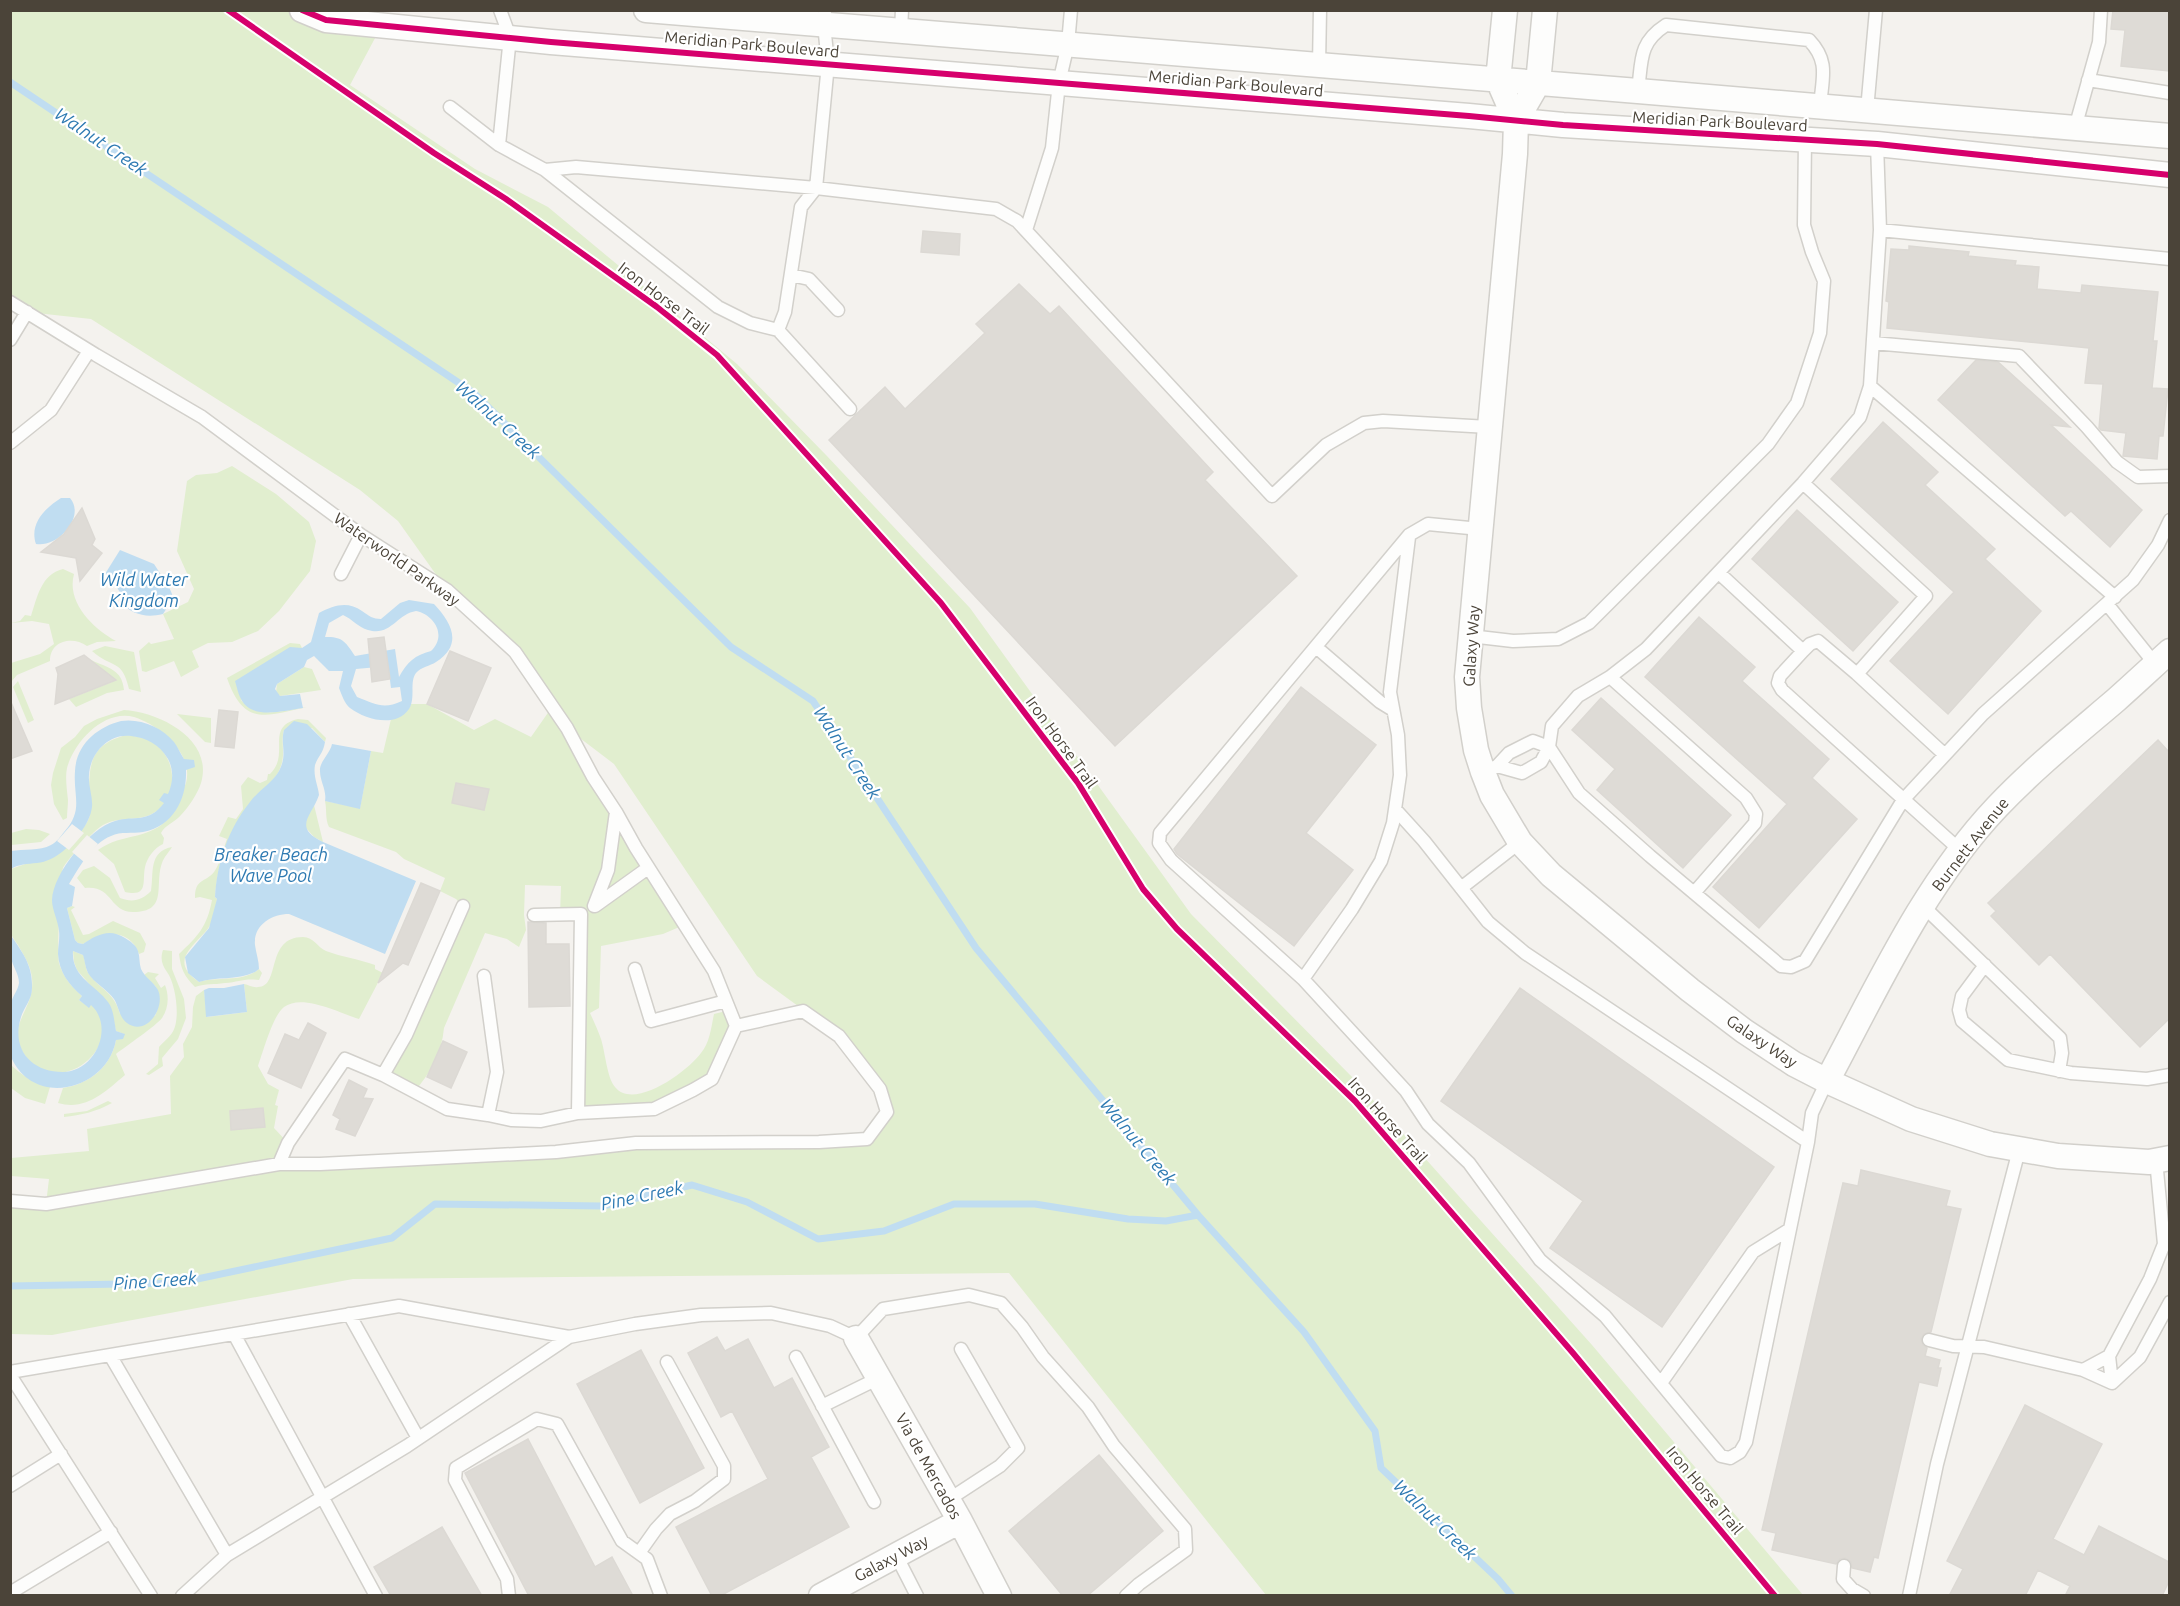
<svg xmlns="http://www.w3.org/2000/svg" width="2180" height="1606" viewBox="0 0 2180 1606" font-family="Ubuntu,sans-serif">
<style>
.green{fill:#e1eecf}
.water{fill:#c0ddf1;fill-rule:evenodd}
.pier{fill:#f4f2ee}
.lines{fill:none;stroke-linecap:round;stroke-linejoin:round}
.stream{stroke:#c0ddf1;stroke-width:7}
.building{fill:#dedbd6;stroke:#dcd9d4;stroke-width:1.5}
.service-casing{stroke:#d2d0cb;stroke-width:15}
.minor-casing{stroke:#d2d0cb;stroke-width:27}
.service{stroke:#fdfdfc;stroke-width:12}
.minor{stroke:#fdfdfc;stroke-width:24}
.cycleway-casing{stroke:#fff;stroke-width:10}
.cycleway{stroke:#d6006c;stroke-width:6}
.labels{text-anchor:middle;stroke-width:4.5;stroke-linejoin:round;paint-order:stroke}
.street-label{font-size:16px;fill:#4b4439;stroke:#fff}
.water-label{font-size:18px;font-style:italic;fill:#2e7ab2;stroke:#fff}
</style>
<rect width="100%" height="100%" fill="#f4f2ee"/>
<path class="green" d="M11 11H302L382 25 350 85 475 169 548 207 737 364 826 455 970 608 1191 914 1356 1081 1592 1345 1803 1595H1266L1009 1273 353 1279 52 1335 11 1334V1201L46 1204 49 1179 11 1176V1158L89 1151 87 1129 171 1114 170 1076 184 1057 183 1044 192 1027 193 1007 196 996 204 990 207 1017 247 1012 244 984C249 985 253 988 258 987 281 987 265 937 303 937 314 937 317 947 326 951 342 957 359 959 375 965V969L383 973 359 1019C340 1013 302 993 284 1007 273 1015 263 1052 258 1066L268 1084 279 1090 275 1105 278 1106 274 1128 288 1143 280 1163 867 1139 887 1112 880 1089 839 1036 757 976 614 764 568 729 684 925 663 934 601 946 599 1008 590 1013C594 1022 598 1030 601 1039 605 1051 607 1078 615 1087 634 1111 688 1071 701 1053 710 1042 711 1028 714 1014L730 1010 736 1026 712 1079 654 1109 578 1113 581 914 560 916 561 886 525 885 524 915 526 930 519 947 507 939 485 933 444 1028C442 1052 430 1074 414 1092L383 1075 463 906 456 899 440 891 445 878 404 859 396 852 329 827C325 819 327 810 325 801L360 808 371 751 383 753 391 719 409 708 411 704H427L474 730 495 719 531 737 552 707 515 652 447 590 398 521 360 490 91 319 27 312 11 302Z
M232 466 276 494 309 522 316 541 310 571 279 611 258 631 232 642 208 643 192 651 199 667 181 677 174 661 146 672 142 671 139 651 149 642 151 644 174 639 163 614 188 602 194 589 177 551 187 481 196 475 217 473Z
M63 569 74 574C66 603 94 629 116 641L97 642 87 646C73 636 50 640 50 661L17 675 11 682V663L40 654 54 644 49 624 32 621 11 623 20 621 25 615 31 616C37 598 41 574 63 569Z
M290 643 300 644 302 648 241 700C260 720 283 710 307 707 266 716 244 727 227 678Z
M105 646 134 652 141 692 129 689C122 658 112 669 92 651Z
M91 660C108 668 122 669 124 690L107 693 76 707 69 699 112 682 109 675Z
M304 667 312 669 321 690 280 696 276 693 277 684Z
M18 681 34 720 28 723 13 687Z
M124 710C159 712 214 739 201 783 198 793 188 808 181 815 175 822 165 825 161 833L164 838 163 844C154 848 147 858 145 867 142 882 149 897 125 892L114 864 98 850C123 832 151 841 170 816 174 812 176 804 178 799 181 794 184 788 186 783 194 753 159 725 134 717 104 709 74 742 67 768 65 778 67 790 68 800 68 806 67 812 67 818L63 820 54 804 51 785 53 773 61 748 75 737 84 726 97 719Z
M177 714 211 718V743L205 742Z
M298 719 308 720 326 738 325 742 312 728 284 730C280 745 287 754 279 771 274 781 262 790 254 799 230 829 218 859 215 897L217 899C216 909 214 919 209 927 201 940 175 955 188 972 191 976 195 979 199 982 218 976 243 983 259 969L262 973 259 980C244 978 239 982 225 983 213 985 207 983 195 987 184 976 181 969 179 954 198 936 207 927 212 900L200 897 195 898C195 878 205 883 214 872 220 864 223 849 227 839L219 836 228 817 236 819 243 809 241 786 248 777 260 783 267 780 268 774H270C291 754 264 727 298 719Z
M126 735C134 736 142 737 149 740 173 752 180 785 162 806 146 825 123 814 103 825 96 828 66 861 63 868 60 877 57 954 59 963 63 977 72 987 82 996L79 1000 89 1007 91 1004C131 1043 59 1102 26 1057 5 1028 30 1013 32 988 34 971 26 959 18 945 16 942 12 937 11 933 9 928 11 920 11 915 11 899 11 884 11 869L28 863H36C53 851 81 838 89 818 91 813 90 805 89 799 89 765 89 745 126 735Z
M314 805 323 842 314 837 306 828V817Z
M26 829 39 830 50 834 41 842 11 845V833Z
M172 847C169 852 164 857 162 863 154 885 169 912 133 912 109 912 113 885 85 888L77 878 83 870 94 866 110 878 120 898C133 903 142 900 151 891 154 873 148 852 172 847Z
M72 906 75 907 71 910 83 935 89 934 113 921 140 933 146 944 144 952 139 954C129 927 103 932 83 944L78 943 75 940 67 908Z
M163 950 172 951V969L184 999 186 1018 178 1039 162 1058 163 1066 149 1075 146 1074 158 1064 159 1047C163 1042 169 1038 172 1033 181 1021 176 984 167 972 162 965 160 959 163 950Z
M73 951 83 955C86 962 85 969 89 974 101 990 114 992 120 1014L155 1016C160 1005 162 990 151 982 143 975 149 984 144 975L148 972 159 974 155 978 161 988 165 985C169 995 169 1008 162 1018 156 1026 126 1046 116 1054L125 1075C105 1092 86 1111 58 1103L63 1088C89 1084 111 1067 116 1040L124 1034 116 1031 111 1009 77 970 74 962Z
M10 1064C22 1076 34 1082 50 1087L45 1104 25 1098 11 1088Z
M108 1101 112 1103C96 1112 81 1115 64 1117V1114L87 1111Z"/>
<path class="water" d="M61 498H70C86 517 58 548 36 544 29 524 45 508 61 498Z
M120 550 154 564 169 587 172 594V600L163 614C146 618 133 615 120 602L122 596 115 584 105 574Z
M409 600 434 604C451 622 464 644 436 662 430 666 421 667 416 673 409 682 416 698 409 709 396 728 366 720 350 708 344 703 342 695 339 688L343 671H329L314 656 307 660 304 667 277 684 275 689 280 696 300 694 303 708C285 710 252 721 241 699 238 694 237 687 235 681L290 647 302 648 311 642 319 613C334 605 348 601 362 611 369 616 373 619 381 619L400 603ZM416 611C435 615 447 636 431 651 415 655 407 662 399 677L395 649 355 656C346 642 342 636 325 637L329 623 343 615C352 619 358 627 368 630 390 637 397 614 416 611ZM378 667 389 672 391 688 400 687 402 701C383 710 376 704 357 697L351 686 356 669Z
M121 721C140 718 162 727 174 742 178 747 180 753 184 759L194 760 195 767 186 770C187 798 174 826 143 832 132 834 121 831 111 836 92 843 79 868 69 884L75 887 72 906 67 908 75 940 78 943 83 944C97 935 109 928 125 938 130 941 136 945 138 951 140 957 139 963 141 969 145 978 153 981 158 990 166 1008 146 1037 127 1023 119 1017 119 1007 114 999 107 989 94 983 88 973 85 967 85 961 83 955L73 951C71 977 96 985 108 1002 114 1010 114 1021 116 1031L125 1034 123 1039 116 1040C107 1090 35 1108 12 1059 8 1051 9 1014 11 1004 12 996 18 991 19 983 19 973 12 966 11 957 9 949 11 941 10 934 22 952 33 965 32 988 32 1000 24 1007 21 1017 11 1049 31 1072 63 1072 95 1072 115 1027 91 1005L89 1008 79 1000 82 996C69 985 59 972 58 954 58 946 60 939 59 931 58 920 52 910 52 900 53 873 90 828 115 821 135 815 148 824 164 803L159 800 164 793 168 794C173 783 174 770 168 759 159 744 147 738 131 736 108 733 90 754 89 775 88 786 93 796 92 807 91 816 86 825 81 832 70 846 56 861 37 863 27 864 19 864 11 869V851C23 849 40 851 51 845 57 842 61 836 64 832 84 810 73 797 75 771 76 745 97 727 121 721Z
M294 721 307 724 325 742C323 754 318 756 315 765 313 777 318 785 319 795 312 816 292 827 323 842L416 881 385 954 289 914C272 914 253 925 255 945 256 953 259 961 259 969L255 972C236 981 217 976 199 982L188 973 185 957 209 928 217 899 215 897C217 863 228 829 250 802 258 791 272 783 279 771 288 754 280 745 284 730Z
M332 744 371 751 360 809 325 801C327 790 320 782 320 771 319 762 330 754 332 744Z
M244 984 247 1012 206 1017 204 990 209 988H224Z"/>
<path class="pier" d="M72 824 84 833 69 850 57 841Z
M87 835 98 844 84 862 72 852Z"/>
<g class="lines">
<path class="stream" d="M10 82 474 393 731 647 813 701 976 948 1198 1215 1304 1332 1375 1431 1381 1468 1498 1579 1512 1596
M10 1286 178 1283 392 1238 435 1204 603 1206 692 1185 747 1202 818 1239 884 1231 954 1204H1035L1128 1219 1166 1221 1198 1215"/>
</g>
<path class="building" d="M2113 10H2169V71L2121 66 2125 30 2111 29Z
M923 231 960 234 959 255 921 252Z
M1909 246 1969 252 1968 256 2016 261 2015 265 2039 267 2037 289 2081 293 2082 285 2158 292 2153 341H2157L2152 388 2168 389 2163 436H2159L2157 459 2123 456 2126 433 2101 430 2099 428 2103 384 2085 383 2089 348 1887 328 1889 302 1886 301 1891 249 1909 250Z
M1019 284 1050 314 1059 306 1213 472 1205 480 1297 576 1115 746 829 440 885 387 905 409 985 333 976 324Z
M1976 360 1998 362 2070 427 2051 425 2142 510 2110 547 2071 511 2065 516 1938 400Z
M1883 422 1938 472 1925 485 1995 549 1985 559 2041 611 1948 714 1890 661 1954 592 1831 479Z
M82 508 95 539 92 545 102 553 80 581 76 558 41 552 64 534Z
M1797 510 1898 602 1853 651 1752 559Z
M1699 617 1755 667 1742 681 1829 759 1812 778 1857 819 1759 928 1713 887 1787 804 1645 677Z
M384 637 390 679 372 682 368 639Z
M450 651 491 668 468 721 427 704Z
M84 655 116 680 55 704 58 674 56 668Z
M1301 687 1376 745 1306 833 1353 870 1294 946 1177 854 1174 849Z
M1601 698 1731 815 1683 868 1597 790 1615 769 1572 730Z
M10 700 32 751 10 759Z
M219 710 238 712 234 748 215 746Z
M2158 740 2169 752V1019L2140 1047 2050 954 2039 965 1991 916 1996 911 1988 903Z
M456 783 489 789 484 810 452 803Z
M421 883 440 891 408 965 403 963 378 983Z
M528 922 546 923V944H569L570 1006 529 1007Z
M1520 988 1774 1167 1662 1327 1550 1248 1583 1201 1441 1101Z
M308 1023 326 1033 301 1088 268 1073 285 1034 299 1040Z
M443 1041 467 1052 451 1088 427 1077Z
M349 1080 367 1089 363 1098 373 1099 355 1136 336 1129 340 1119 333 1115Z
M263 1108 265 1127 231 1130 230 1111Z
M1861 1170 1950 1191 1946 1206 1961 1209 1931 1332 1924 1334 1921 1339 1923 1345 1927 1348 1925 1356 1940 1360 1938 1368H1941L1937 1386 1919 1382 1878 1558 1874 1557 1870 1572 1852 1568 1851 1562 1845 1558 1840 1559 1836 1564 1772 1550 1776 1533 1762 1530 1843 1183 1858 1186Z
M717 1337 725 1351 748 1339 774 1388 792 1378 829 1447 811 1457 849 1527 720 1596H712L676 1527 768 1479 732 1411 721 1417 688 1353Z
M641 1350 704 1468 640 1503 577 1384Z
M2025 1405 2102 1444 2053 1539 2084 1555 2099 1526 2169 1562V1581L2162 1596H2065L2070 1586 2038 1570 2025 1596H1949L1963 1569 1947 1561Z
M528 1439 595 1567 612 1557 633 1596H529L465 1473Z
M1099 1455 1163 1531 1087 1596H1063L1009 1531Z
M442 1527 482 1596H391L374 1567Z"/>
<g class="lines">
<g class="service-casing">
<path id="service" d="M901 30 902 10
M1319 65 1320 10
M2088 80 2170 93
M1638 91C1642 61 1638 43 1666 25L1809 40C1830 62 1822 78 1820 107
M450 107 499 145 545 170 718 307 750 323 778 330 785 312 801 207 816 188 828 64 824 24 825 10
M1867 110 1876 10
M2075 128 2099 42 2101 10
M1877 144 1880 230 1870 386 1860 417 1803 483 1646 649 1610 677 1578 696 1552 726 1549 747 1579 793 1650 856 1781 966 1791 967 1805 961 1903 800 1983 714 2133 580 2158 545 2170 520
M499 145 510 37 500 10
M545 170 576 167 816 188 996 209 1017 221 1272 496 1326 445 1364 423 1383 421 1489 427
M1026 230 1052 148 1059 83 1068 44 1071 10
M1880 230 2170 259
M791 275 809 279 838 310
M10 302 96 355 202 417 361 535 447 590 515 652 567 728 593 777 616 812 636 848 714 971 736 1026 712 1079 693 1090 654 1109 578 1113
M778 330 850 409
M10 340 27 312
M1873 343 2019 356 2087 427 2117 462 2138 477 2170 476
M1870 386 2115 597
M10 443 51 410 89 351
M1803 483 1926 596 1857 674 1945 755
M1480 529 1428 524 1409 535 1160 833 1159 843 1171 860 1303 979 1406 1091 1428 1124 1469 1163 1540 1260 1605 1316 1721 1456 1730 1458 1740 1452 1746 1442 1808 1142 1812 1113 1827 1081
M1719 573 1803 651 1780 676 1778 683 1782 690 1961 851
M341 574 361 535
M2107 604 2155 664
M1470 636 1513 641 1558 639 1589 623 1768 444 1797 403 1820 333 1824 281 1812 252 1804 225 1805 139
M1316 647 1380 702 1393 710
M1803 651 1810 644 1818 641 1857 674
M1610 677 1746 798 1756 814 1755 823 1694 893
M1483 772 1497 766 1509 753 1533 741 1549 747 1541 762 1522 773 1497 766
M1395 809 1424 841 1488 922 1525 953 1808 1142
M1461 888 1520 842
M463 906 406 1035 383 1075 447 1109 488 1115
M594 906 608 870 616 812
M595 906 648 868
M1923 906 2060 1038 2062 1053 2059 1071
M1985 965 1962 996 1959 1010 1962 1021 2008 1060 2071 1073 2147 1079 2170 1075
M635 969 651 1021 726 1001
M484 976 497 1072 488 1115 511 1120 541 1121 578 1113 581 914 534 915
M1303 979 1352 909 1381 861 1393 823 1400 775 1398 735 1390 692 1409 537
M279 1164 288 1143 345 1059 383 1075
M10 1201 46 1204 279 1164H320L556 1152 636 1143 819 1142 867 1139 887 1112 880 1089 839 1036 803 1011 736 1026
M349 1314 418 1438
M234 1334 376 1596
M1929 1340 1953 1346 1984 1347 2083 1370 2112 1383
M110 1355 227 1555 407 1446 569 1337
M796 1357 874 1502
M2083 1370 2109 1356
M10 1372 399 1306 569 1337 635 1324 701 1315 771 1313 830 1326 856 1338 883 1309 969 1295 1001 1303 1022 1327 1043 1357 1088 1407 1114 1446 1185 1529 1186 1550 1139 1584 1126 1596
M10 1375 151 1596
M1661 1383 1753 1252 1790 1229
M2112 1383 2109 1356 2150 1279 2164 1244 2156 1160
M2112 1383 2140 1357 2170 1302
M822 1406 879 1378
M10 1486 61 1454
M948 1500 1000 1466 1018 1448 961 1349
M639 1553 656 1529 670 1514 695 1501 724 1479V1466L667 1362
M896 1555 917 1596
M1844 1566 1843 1579 1852 1589 1864 1596
M10 1593 111 1532
M182 1596 227 1555
M509 1596 507 1579 455 1480 456 1468 537 1419 557 1424 622 1541 647 1559 661 1596
M1909 1596 1937 1464 2019 1150"/>
</g>
<g class="minor-casing">
<path id="minor" d="M302 10 326 20 551 42 1469 116 1563 125 1877 144 2170 175
M646 10 1638 91 2170 136
M1505 10 1498 80 1516 121 1515 154 1467 677 1469 708 1476 750 1483 772 1492 795 1520 842 1551 875 1690 990 1744 1031 1794 1064 1827 1081 1911 1119 1990 1144 2058 1156 2149 1162 2170 1158
M1516 121 1538 83 1545 10
M1827 1081C1877 988 1924 884 1997 807 2034 768 2075 735 2116 700 2134 684 2151 668 2170 651
M856 1338 960 1521 999 1596
M821 1596 960 1521"/>
</g>
<use href="#service" class="service"/>
<use href="#minor" class="minor"/>
<g class="cycleway-casing">
<path id="cycleway" d="M228 10 434 153 506 199 657 307 717 355 941 603 1078 783 1143 889 1177 929 1355 1101 1573 1353 1775 1596
M302 10 326 20 551 42 1469 116 1563 125 1877 144 2170 175"/>
</g>
<use href="#cycleway" class="cycleway"/>
</g>
<g class="labels">
<g class="street-label">
<text transform="translate(752 44) rotate(5)" y="6">Meridian Park Boulevard</text>
<text transform="translate(1236 83) rotate(5)" y="6">Meridian Park Boulevard</text>
<text transform="translate(1720 121) rotate(3)" y="6">Meridian Park Boulevard</text>
<text transform="translate(664 298) rotate(37)" y="6">Iron Horse Trail</text>
<text transform="translate(397 559) rotate(35)" y="6">Waterworld Parkway</text>
<text transform="translate(1471 646) rotate(-86)" y="6">Galaxy Way</text>
<text transform="translate(1062 742) rotate(54)" y="6">Iron Horse Trail</text>
<text transform="translate(1970 844) rotate(-52)" y="6">Burnett Avenue</text>
<text transform="translate(1762 1041) rotate(34)" y="6">Galaxy Way</text>
<text transform="translate(1388 1120) rotate(48)" y="6">Iron Horse Trail</text>
<text transform="translate(929 1466) rotate(61)" y="6">Via de Mercados</text>
<text transform="translate(1705 1490) rotate(50)" y="6">Iron Horse Trail</text>
<text transform="translate(891 1558) rotate(-28)" y="6">Galaxy Way</text>
</g>
<g class="water-label">
<text transform="translate(101 142) rotate(34)" y="6">Walnut Creek</text>
<text transform="translate(498 420) rotate(42)" y="6">Walnut Creek</text>
<text x="144" y="586">Wild Water<tspan x="144" dy="21">Kingdom</tspan></text>
<text transform="translate(847 753) rotate(57)" y="6">Walnut Creek</text>
<text x="271" y="861">Breaker Beach<tspan x="271" dy="21">Wave Pool</tspan></text>
<text transform="translate(1138 1142) rotate(50)" y="6">Walnut Creek</text>
<text transform="translate(642 1196) rotate(-12)" y="6">Pine Creek</text>
<text transform="translate(155 1281) rotate(-4)" y="6">Pine Creek</text>
<text transform="translate(1435 1520) rotate(44)" y="6">Walnut Creek</text>
</g>
</g>
<rect width="2180" height="1606" fill="none" stroke="#4b4439" stroke-width="24"/>
</svg>
